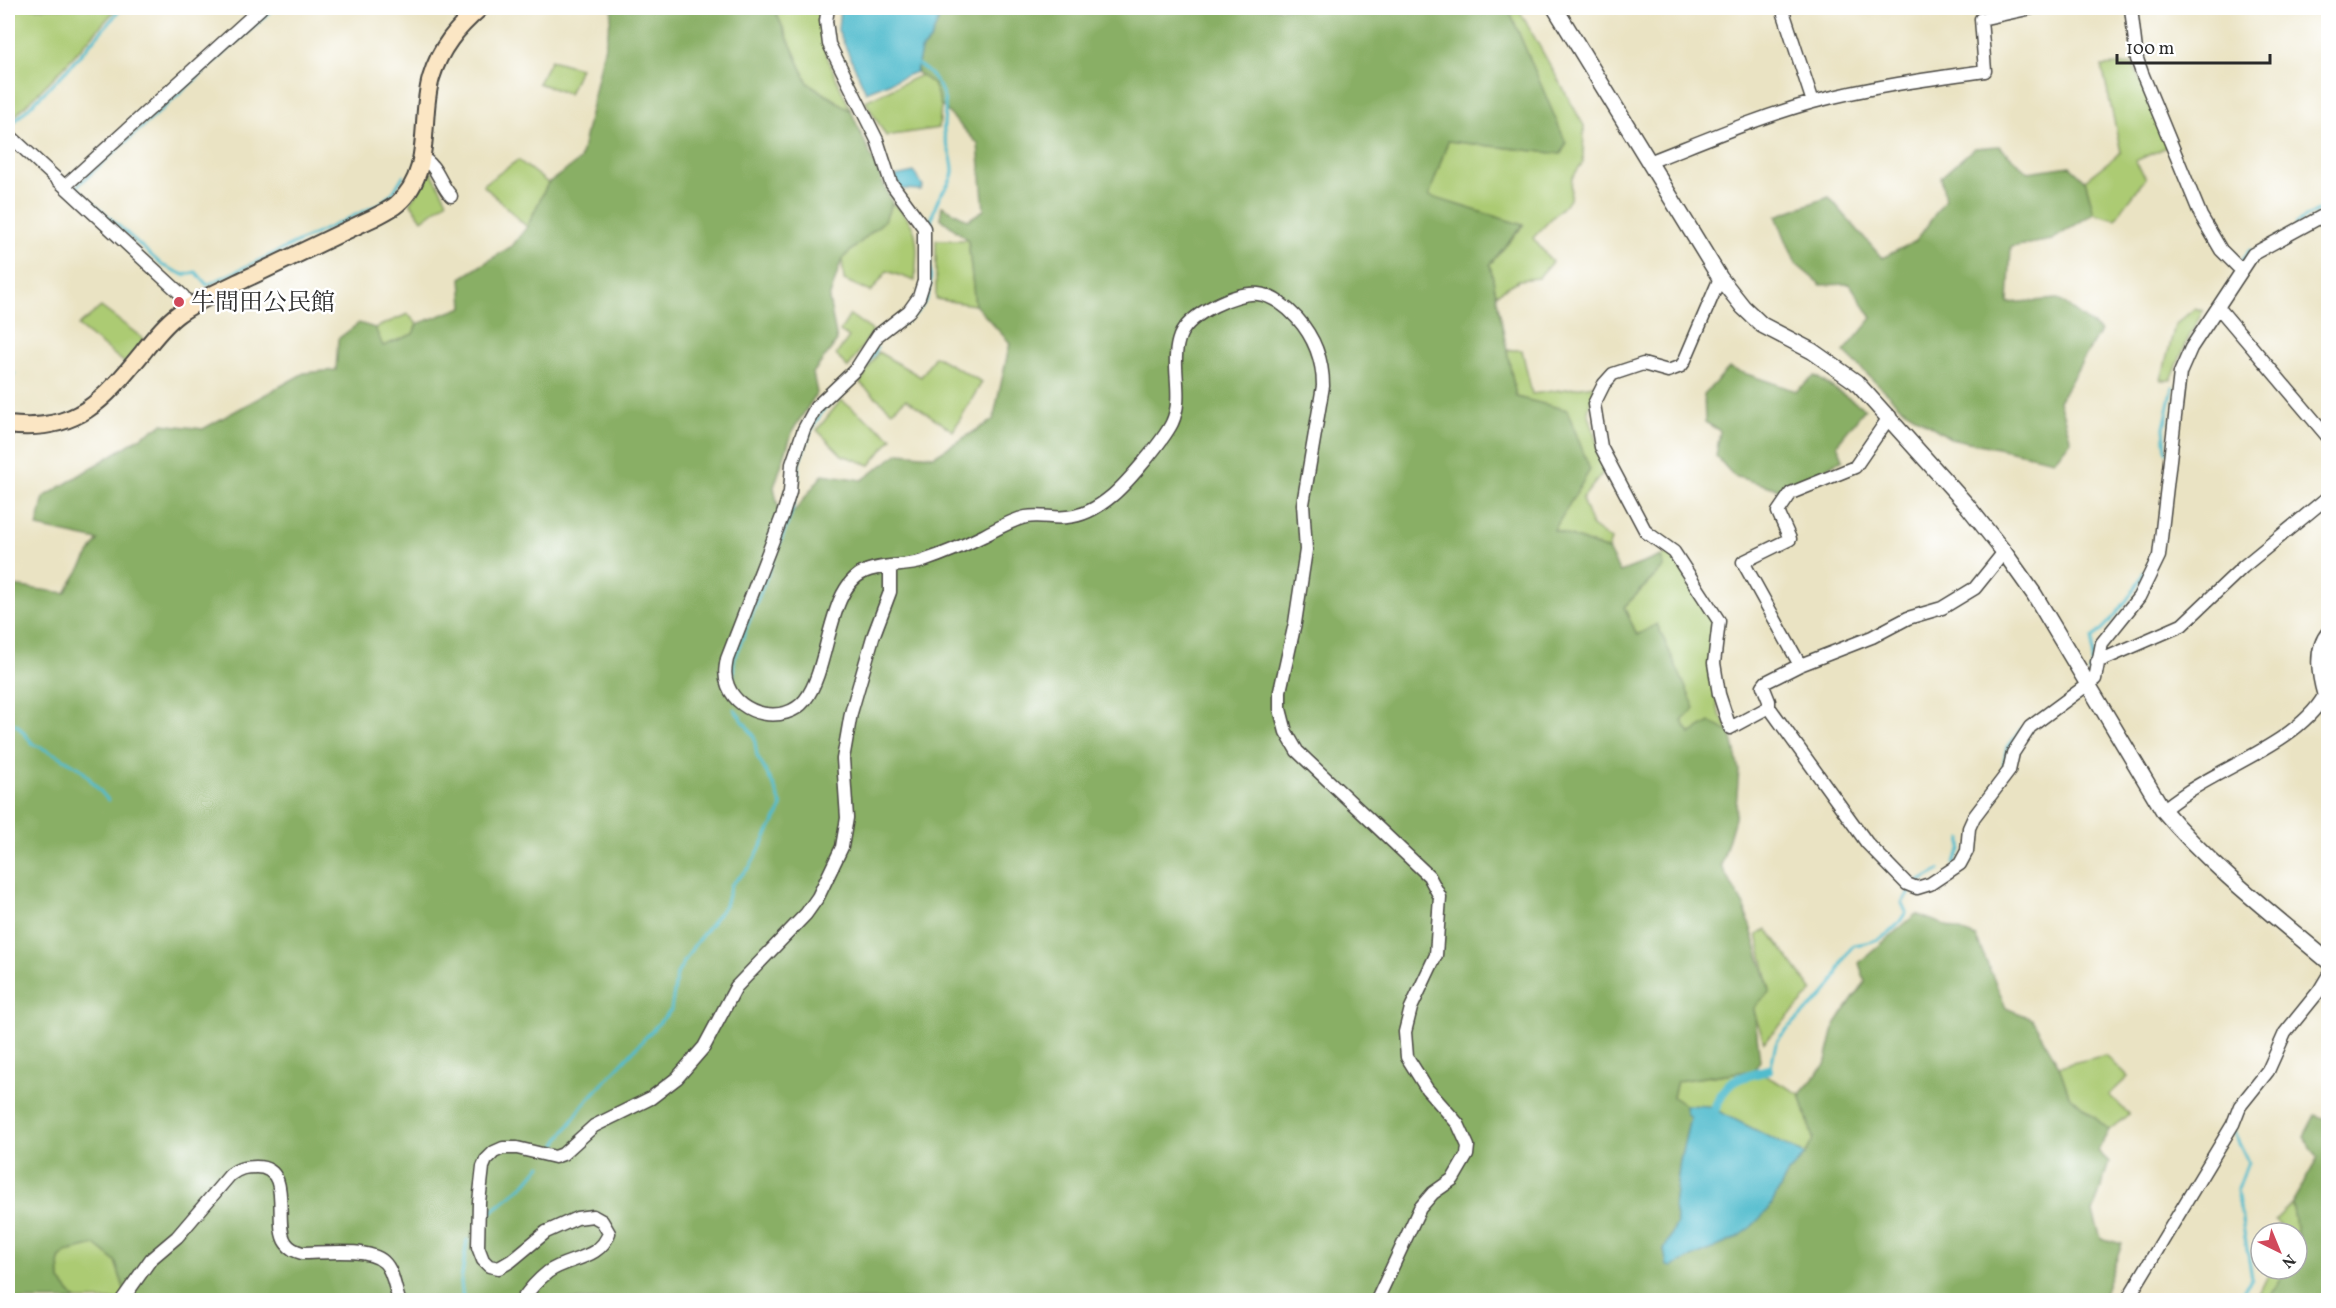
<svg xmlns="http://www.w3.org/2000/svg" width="2336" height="1308" viewBox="0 0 2336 1308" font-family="Vollkorn,'Noto Serif JP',serif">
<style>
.green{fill:#accb73;stroke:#6c7b4f;stroke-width:1.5}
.forest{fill:#89af65;stroke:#5a6d48;stroke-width:1.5}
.water{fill:#51bccd;stroke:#3e747c;stroke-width:1.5}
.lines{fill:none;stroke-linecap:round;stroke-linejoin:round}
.stream{stroke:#51bccd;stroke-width:3}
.canal{stroke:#51bccd;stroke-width:10}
.minor-casing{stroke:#484742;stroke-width:15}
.tertiary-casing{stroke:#484742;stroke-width:18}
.secondary-casing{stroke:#484742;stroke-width:20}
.minor{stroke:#fff;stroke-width:12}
.tertiary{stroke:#fff;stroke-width:15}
.secondary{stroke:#fbe6c4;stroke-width:16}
.poi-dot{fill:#d1495b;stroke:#fff;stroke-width:2}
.labels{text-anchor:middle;stroke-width:5;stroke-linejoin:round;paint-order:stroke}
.poi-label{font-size:24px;fill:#2b2b2b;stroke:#fff;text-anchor:start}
</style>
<rect width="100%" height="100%" fill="#fff"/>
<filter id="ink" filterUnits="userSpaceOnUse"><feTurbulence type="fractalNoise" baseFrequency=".0167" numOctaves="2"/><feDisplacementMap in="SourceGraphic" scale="12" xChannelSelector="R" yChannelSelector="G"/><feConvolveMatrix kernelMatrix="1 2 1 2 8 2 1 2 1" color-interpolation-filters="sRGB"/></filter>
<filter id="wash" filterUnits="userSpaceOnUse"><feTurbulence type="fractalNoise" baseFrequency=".008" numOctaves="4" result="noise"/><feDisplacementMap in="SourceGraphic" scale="24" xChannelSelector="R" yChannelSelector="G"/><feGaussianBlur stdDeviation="1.35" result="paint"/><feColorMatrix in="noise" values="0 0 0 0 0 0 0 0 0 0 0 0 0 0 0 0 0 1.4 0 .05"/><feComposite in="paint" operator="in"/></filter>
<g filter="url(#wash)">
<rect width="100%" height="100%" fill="#eae3c3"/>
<path class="green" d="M8 8H117L61 70 8 123Z
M774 8H821C816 44 837 78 851 111L808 83Z
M1508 8H1518L1584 126 1583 162 1572 178 1570 199 1533 238 1552 262 1538 278 1519 280 1496 294 1490 264 1523 226 1428 197 1448 141 1561 154 1566 144Z
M551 60 580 68 569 94 538 83Z
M2133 64 2169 146 2135 161 2146 178 2115 219 2094 213 2085 180 2121 152 2102 66Z
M921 75 933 84 941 105 939 128 886 136 865 101Z
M518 160 548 183 527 227 483 185Z
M431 171 447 201 422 220 410 202Z
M892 203C923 227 917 246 915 281L887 271 871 292 844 280 842 259 885 220Z
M936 240H968L975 305 936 299Z
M101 307 145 340 126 364 78 326Z
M2195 308 2203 311 2188 339 2171 380H2161L2175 325Z
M408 314 417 324 413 334 383 347 375 328Z
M850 315 873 331 848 368 836 355 849 337 840 331Z
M1507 350H1522L1532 394 1595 385 1588 411 1605 470 1582 499 1592 526 1611 540 1608 550 1554 530 1567 410 1516 397Z
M878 352 921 377 935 356 982 382 953 431 906 399 892 411 860 383Z
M841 400 892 438 870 465 842 455 817 430Z
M1671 553 1714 622 1709 667 1719 713 1731 733 1690 734 1681 721 1657 625 1637 635 1624 607 1664 567 1661 556Z
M1767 929 1813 991 1764 1042 1753 1008 1770 990 1757 935Z
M2106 1055 2128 1077 2109 1095 2129 1114 2109 1130 2069 1095 2059 1066Z
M1754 1070 1800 1094 1814 1139 1805 1155 1708 1106 1685 1105 1673 1097 1677 1081Z
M2292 1203 2299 1243 2297 1247V1233H2287L2275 1220Z
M95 1245 115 1261 128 1300H76L60 1281 59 1259 66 1252Z
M2271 1269H2286L2269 1300H2256Z"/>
<path class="forest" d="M613 8H774L808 83 851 111 892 203 885 220 842 259 829 299 837 341 813 373 817 393 793 430 774 487 779 512H794L823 474 862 480 899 453 934 456 993 420 1010 343 975 305 968 240 940 218 942 206 968 220 984 210 978 144 941 105 933 84 916 72 921 50 931 39 943 8H1508L1566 143 1561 154 1448 141 1429 196 1523 225 1490 264 1516 397 1567 410 1590 470 1554 530 1608 550 1620 572 1661 556 1664 567 1624 607 1637 635 1657 624 1695 708 1682 721 1690 734 1710 722 1731 733 1739 770 1735 818 1721 866 1744 906 1770 991 1754 1008 1760 1061 1754 1070 1677 1081 1673 1097 1685 1105 1686 1113 1690 1118 1680 1161 1674 1207 1677 1223 1664 1250 1769 1209 1788 1173 1805 1155 1813 1139 1800 1094 1825 1065 1835 1024 1865 982 1859 963 1916 914 1976 937 2006 1008 2032 1019 2059 1066 2069 1095 2109 1130 2098 1151 2109 1162 2093 1213 2101 1238 2122 1244 2102 1300H128L115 1261 95 1245 66 1252 59 1259 60 1281 76 1300H8V716L10 708 8 704V592L13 586 65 593 98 540 37 527 44 497 162 424 203 429 304 373 336 370 338 339 359 323 375 328 383 346 413 334 417 324 463 307 461 278 512 246 527 227 548 183 580 160Z
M1999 146 2028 172 2070 166 2085 180 2094 213 2052 240 2011 247 2008 303 2058 299 2100 331 2059 401 2071 441 2054 460 1950 438 1902 408 1844 352 1872 318 1850 284 1821 285 1796 264 1776 216 1829 197 1882 258 1916 241 1945 200 1941 177 1974 148Z
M1729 368 1796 391 1815 376 1865 409 1837 444 1843 459 1785 491 1734 476 1716 456 1720 431 1705 422 1704 394Z
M2315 1115 2328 1120V1300H2269L2286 1269H2297V1247L2299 1243 2292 1203 2318 1158 2304 1136Z"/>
<path class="water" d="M840 8H943L931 39 921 50 916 72 866 92 838 30Z
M914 172 923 186 921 190 901 189 895 176Z
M1685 1105 1708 1106 1805 1155 1788 1173 1769 1209 1748 1230 1735 1239 1671 1267 1667 1266 1664 1250 1677 1223 1674 1207 1680 1161 1690 1118 1686 1113Z"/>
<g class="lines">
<path class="stream" d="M244 8 250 14
M274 8 76 187 162 265 184 275 196 272 207 285 381 203 394 191 403 176
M8 128 66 71 122 8
M2295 224 2328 205
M2239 264 2250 250
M900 325C949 295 922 265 931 222 933 213 935 204 940 196 945 188 952 182 953 172 954 158 945 145 944 132 943 123 946 113 945 104 943 87 931 72 917 64
M8 367 14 374
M2166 452 2164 428 2173 387
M2089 672 2092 666 2093 638C2114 619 2131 597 2144 572
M733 677 734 660 790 517 797 491 799 462 811 430 823 410 859 377 877 348
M8 721 17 725 33 744 59 756 81 769 108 800
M2003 770 2006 750 2022 728
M1954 863 1961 850 1962 838
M1917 883 1940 870
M1768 1070C1775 1061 1772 1050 1778 1040 1792 1019 1818 1006 1831 986 1840 971 1841 958 1854 945 1878 942 1893 935 1906 912L1902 903 1911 890
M2233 1131 2248 1162 2237 1191 2252 1278 2236 1300
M556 1144 583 1105 671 1010 677 974 693 947 725 905 731 885 750 867 782 807 774 786 757 756 754 736 734 709
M489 1214 526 1183 541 1165
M463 1300 461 1282 467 1240"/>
<path class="canal" d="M1709 1121C1728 1081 1724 1081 1768 1070"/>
</g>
</g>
<g filter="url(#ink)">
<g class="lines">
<g class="minor-casing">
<path id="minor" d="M828 8 826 21 829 44 877 140 891 183 924 228V281L919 297 909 311 878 335 856 369 816 407 804 429 792 464 790 492 783 514 727 659C725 669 724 676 728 686 740 716 785 725 805 700 830 669 827 588 864 572 880 564 906 567 923 561 944 554 963 546 983 536 997 529 1011 520 1026 517 1040 514 1053 519 1067 517 1084 516 1100 506 1113 495 1128 482 1163 441 1172 423 1185 395 1169 364 1180 336 1189 314 1235 292 1258 294 1272 295 1288 308 1297 318 1314 337 1323 360 1323 386L1303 504 1306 550 1295 623 1280 691V709L1286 732 1297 751 1429 876 1440 897 1436 955 1411 1008 1405 1032 1407 1057 1427 1089 1458 1124 1468 1146 1467 1155 1453 1179 1433 1193 1420 1208 1377 1300
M1782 8 1813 102
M2131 8 2137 59 2142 73 2201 216 2221 250 2241 270
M8 134 183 296 190 307
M421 157C438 166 439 183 451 196
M1649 162C1703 141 1756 118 1813 102 1869 87 1927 79 1985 71L1981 19 2032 8
M65 186 261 8
M1720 278 1684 362 1681 366 1668 371 1643 364 1613 374 1604 384 1594 404 1601 447 1646 532 1674 552 1719 621 1714 663 1719 694 1730 728 1769 707V701L1763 686 1766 682 1800 665 1872 637 1908 618 1942 608 1975 588 2004 552
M2218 307 2328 437
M2097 662 2182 625 2243 567 2328 497
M1800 665 1743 562 1790 539 1778 512 1791 493 1855 467 1890 416
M1769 707 1867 843 1907 884 1917 888 1930 884 1960 864 1967 851 1969 828 1974 817 2009 771 2013 753 2030 727 2095 679 2102 643 2139 597 2159 556 2180 373 2191 348 2253 254 2328 213
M2163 810C2171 803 2180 797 2189 791 2230 764 2300 739 2324 696 2318 676 2313 649 2328 632
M122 1300 151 1259 177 1237 230 1175C239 1168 245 1167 256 1167 295 1167 272 1224 286 1243 290 1249 295 1251 302 1253 323 1253 368 1247 384 1262 393 1270 395 1289 399 1300
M522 1300C529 1290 538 1280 548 1272 569 1257 600 1260 609 1233L602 1221 593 1216 577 1218 546 1232 511 1261 499 1268 489 1266 483 1260 478 1247 479 1202 483 1167 486 1160 494 1152 503 1148H517L555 1157 563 1154 594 1126 651 1098 677 1078 704 1047 736 987 806 914 818 897 842 847 847 818 843 759 851 713 873 637 890 592V567
M2127 1300 2233 1124 2240 1106 2268 1071 2285 1033 2319 991 2328 976"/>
</g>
<g class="tertiary-casing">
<path id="tertiary" d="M1555 8 1720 278 1743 307 1762 325 1812 351 1856 382 1966 504 2004 552 2034 594 2163 810C2211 867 2271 913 2328 961"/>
</g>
<g class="secondary-casing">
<path id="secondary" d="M8 425C77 433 103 401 143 352 153 339 164 325 177 315 197 300 223 290 245 279 288 259 330 238 373 218 380 214 390 210 397 204 434 173 419 119 431 78 440 48 457 28 480 8"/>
</g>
<use href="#minor" class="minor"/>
<use href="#tertiary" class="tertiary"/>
<use href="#secondary" class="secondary"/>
</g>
</g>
<circle class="poi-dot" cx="179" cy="302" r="6"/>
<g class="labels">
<g class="poi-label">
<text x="191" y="310">牛間田公民館</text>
</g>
</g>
<rect width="2336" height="1308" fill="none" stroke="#fff" stroke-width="30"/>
<g transform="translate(2279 1251) rotate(137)"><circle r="28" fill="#ffffff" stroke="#aaaaaa" stroke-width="1.5"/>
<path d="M0-4.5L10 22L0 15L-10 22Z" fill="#d1495b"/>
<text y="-9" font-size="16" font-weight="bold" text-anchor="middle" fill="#2b2b2b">N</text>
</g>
<path d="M2117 54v9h153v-9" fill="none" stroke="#2b2b2b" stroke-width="3"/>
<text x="2126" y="54" font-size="18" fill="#2b2b2b" stroke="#ffffff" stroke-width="4.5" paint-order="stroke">100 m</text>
</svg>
